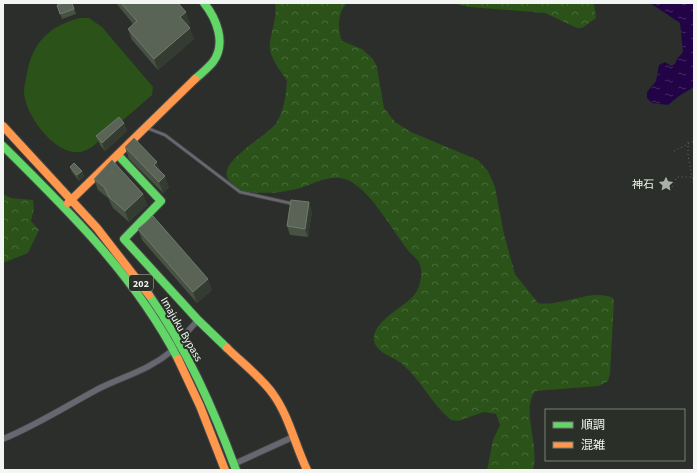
<svg xmlns="http://www.w3.org/2000/svg" width="697" height="473" viewBox="0 0 697 473" font-family="'Source Sans 3','Noto Sans JP',sans-serif">
<style>
.grass{fill:#2a5219}
.forest{fill:url(#forest-crowns)}
.water{fill:url(#water-ripples)}
.lines{fill:none;stroke-linecap:round;stroke-linejoin:round}
.lane-casing{stroke:#474947;stroke-width:4}
.street-casing{stroke:#474947;stroke-width:7}
.fast-casing{stroke:#474947;stroke-width:10}
.slow-casing{stroke:#474947;stroke-width:10}
.path{stroke:#6a6a6e;stroke-width:1;stroke-dasharray:1 3;stroke-linecap:butt}
.lane{stroke:#686671;stroke-width:2.5}
.street{stroke:#686671;stroke-width:5.5}
.fast{stroke:#63d668;stroke-width:8}
.slow{stroke:#ff974d;stroke-width:8}
.wall{fill:#475243}
.shaded-wall{fill:#343c31}
.building{fill:#596456;stroke:#717a6e}
.labels{text-anchor:middle;stroke-width:4;stroke-linejoin:round;paint-order:stroke}
.shield{fill:#2a3028;stroke:#b6bab5;stroke-width:1}
.shield-label{font-size:10px;font-weight:bold;fill:#f2f5f1}
.poi-label{font-size:11px;fill:#f2f5f1;stroke:#2a3028;text-anchor:end}
.street-label{font-size:11px;fill:#f2f5f1;stroke:#2a3028}
</style>
<defs>
<pattern id="forest-crowns" width="20" height="18" patternUnits="userSpaceOnUse"><rect width="20" height="18" fill="#2a5219"/><path d="M2 6a3 3 0 1 1 6 0M12 15a3 3 0 1 1 6 0" fill="none" stroke="#496c3b"/></pattern>
<pattern id="water-ripples" width="26" height="14" patternUnits="userSpaceOnUse"><rect width="26" height="14" fill="#220446"/><path d="M2 4q2-2 4 0t4 0M15 11q2-2 4 0t4 0" fill="none" stroke="#432961"/></pattern>
</defs>
<rect width="100%" height="100%" fill="#2b2e2a"/>
<path class="grass" d="M80 18H89L102 27 153 87 152 95 92 147C86 151 80 153 73 152 51 149 24 113 24 91 24 86 26 79 27 73 33 42 49 26 80 18Z"/>
<path class="forest" d="M275 3H347C338 12 337 29 342 41L362 49 373 59 377 67 384 108 395 122 411 132 478 160 488 171 495 187 504 234 515 274 538 303C562 307 592 288 613 298L614 301 610 374 608 381 599 386 535 391C521 412 540 445 533 470H487L493 440 500 425 496 414 484 412 458 421 451 420C431 404 421 379 401 363 393 357 375 352 374 340 372 321 405 307 415 294 420 287 423 274 420 265 418 258 411 255 407 249 392 230 365 180 340 178 324 176 311 186 296 189 279 194 262 193 245 192 239 190 234 186 230 182 212 163 269 136 277 122 284 110 286 95 287 81 281 71 272 61 270 50 268 37 278 20 275 3Z
M452 3H594L596 18 582 28H577L545 13 469 7Z
M3 194 11 198 33 200 34 208 31 221 39 230 28 253 3 263Z"/>
<path class="water" d="M650 3H694V87L679 96 668 105 652 103 647 98V92L656 81 659 65 665 62 671 66 675 64 677 59 683 52 680 23Z"/>
<g class="lines">
<g class="lane-casing">
<path id="lane" d="M147 128 165 135 240 192 294 204"/>
</g>
<g class="street-casing">
<path id="street" d="M179 341 198 320
M3 439C37 425 68 405 100 388 127 375 149 370 173 350
M234 464 293 437"/>
</g>
<g class="fast-casing">
<path id="fast" d="M195 79C201 74 208 68 213 62 227 43 216 18 204 3
M3 146C69 211 135 276 178 359
M118 155 161 201 124 239 198 320 227 348
M149 295C187 349 213 408 236 470"/>
</g>
<g class="slow-casing">
<path id="slow" d="M3 126 97 228 149 295
M68 203 195 79
M227 348C240 361 263 379 273 394 289 416 295 445 307 470
M178 359 200 406 225 470"/>
</g>
<path class="path" d="M688 142V156L694 186
M674 151 694 141
M663.5 184a3.5 3.5 0 1 1 7 0a3.5 3.5 0 1 1-7 0Z
M668 188 672 187 677 177H691"/>
<use href="#lane" class="lane"/>
<use href="#street" class="street"/>
<use href="#fast" class="fast"/>
<use href="#slow" class="slow"/>
</g>
<path class="wall" d="M72 3 76 14 62 19 57 5Z
M116 3H178L190 23 187 26 194 39 158 70 132 40 128 29 133 24Z
M124 123 127 131 105 151 100 145 96 136Z
M125 147 169 187 163 193 129 159Z
M70 167 82 171 84 176 79 181 72 172Z
M94 179 143 194 147 205 129 222 113 208 108 198 98 190Z
M312 211 308 237 290 235 287 226Z
M138 229 212 290 197 303 142 240Z"/>
<path class="shaded-wall" d="M186 12 190 23 184 28 180 17Z
M190 28 194 39 158 70 154 59Z
M124 123 127 131 105 151 102 143Z
M157 162 161 173 154 165Z
M82 171 84 176 79 181 77 175Z
M165 176 169 187 163 193 159 182Z
M143 194 147 205 129 222 125 211Z
M309 202 312 211 308 237 305 229Z
M208 279 212 290 197 303 193 292Z"/>
<path class="building" d="M64 3H72L74 9 60 14 57 5Z
M121 3H178L186 12 180 17 190 28 154 59 128 29 137 21Z
M119 117 124 123 102 143 96 136Z
M134 138 157 162 154 165 165 176 159 182 125 147Z
M112 160 143 194 125 211 109 197 104 187 94 179Z
M74 163 82 171 77 175 70 167Z
M291 200 309 202 305 229 287 226Z
M153 216 208 279 193 292 138 229Z"/>
<defs>
<g id="sight-bare" transform="scale(1.2)"><path d="M0-6L1.8-2.2L6-1.7L2.9 1.2L3.7 5.4L0 3.3L-3.7 5.4L-2.9 1.2L-6-1.7L-1.8-2.2Z" fill="#acafab" stroke="#2a3028" stroke-width="2.5" paint-order="stroke"/></g>
</defs>
<g fill-rule="evenodd">
<use href="#sight-bare" x="666" y="184"/>
</g>
<g class="labels">
<rect class="shield" x="129" y="275" width="24" height="16" rx="3"/>
<g class="shield-label">
<text x="141" y="287">202</text>
</g>
<g class="poi-label">
<text x="654" y="188">神石</text>
</g>
<g class="street-label">
<text transform="translate(182 329) rotate(60)" y="4">Imajuku Bypass</text>
</g>
</g>
<rect width="697" height="473" fill="none" stroke="#f2f5f1" stroke-width="8"/>
<rect x="545" y="409" width="140" height="52" fill="#2a3028" stroke="#7a7f78"/>
<rect x="553" y="422" width="20" height="6" fill="#63d668" stroke="#7a7f78"/>
<text x="581" y="429" font-size="12" fill="#f2f5f1">順調</text>
<rect x="553" y="442" width="20" height="6" fill="#ff974d" stroke="#7a7f78"/>
<text x="581" y="449" font-size="12" fill="#f2f5f1">混雑</text>
</svg>
